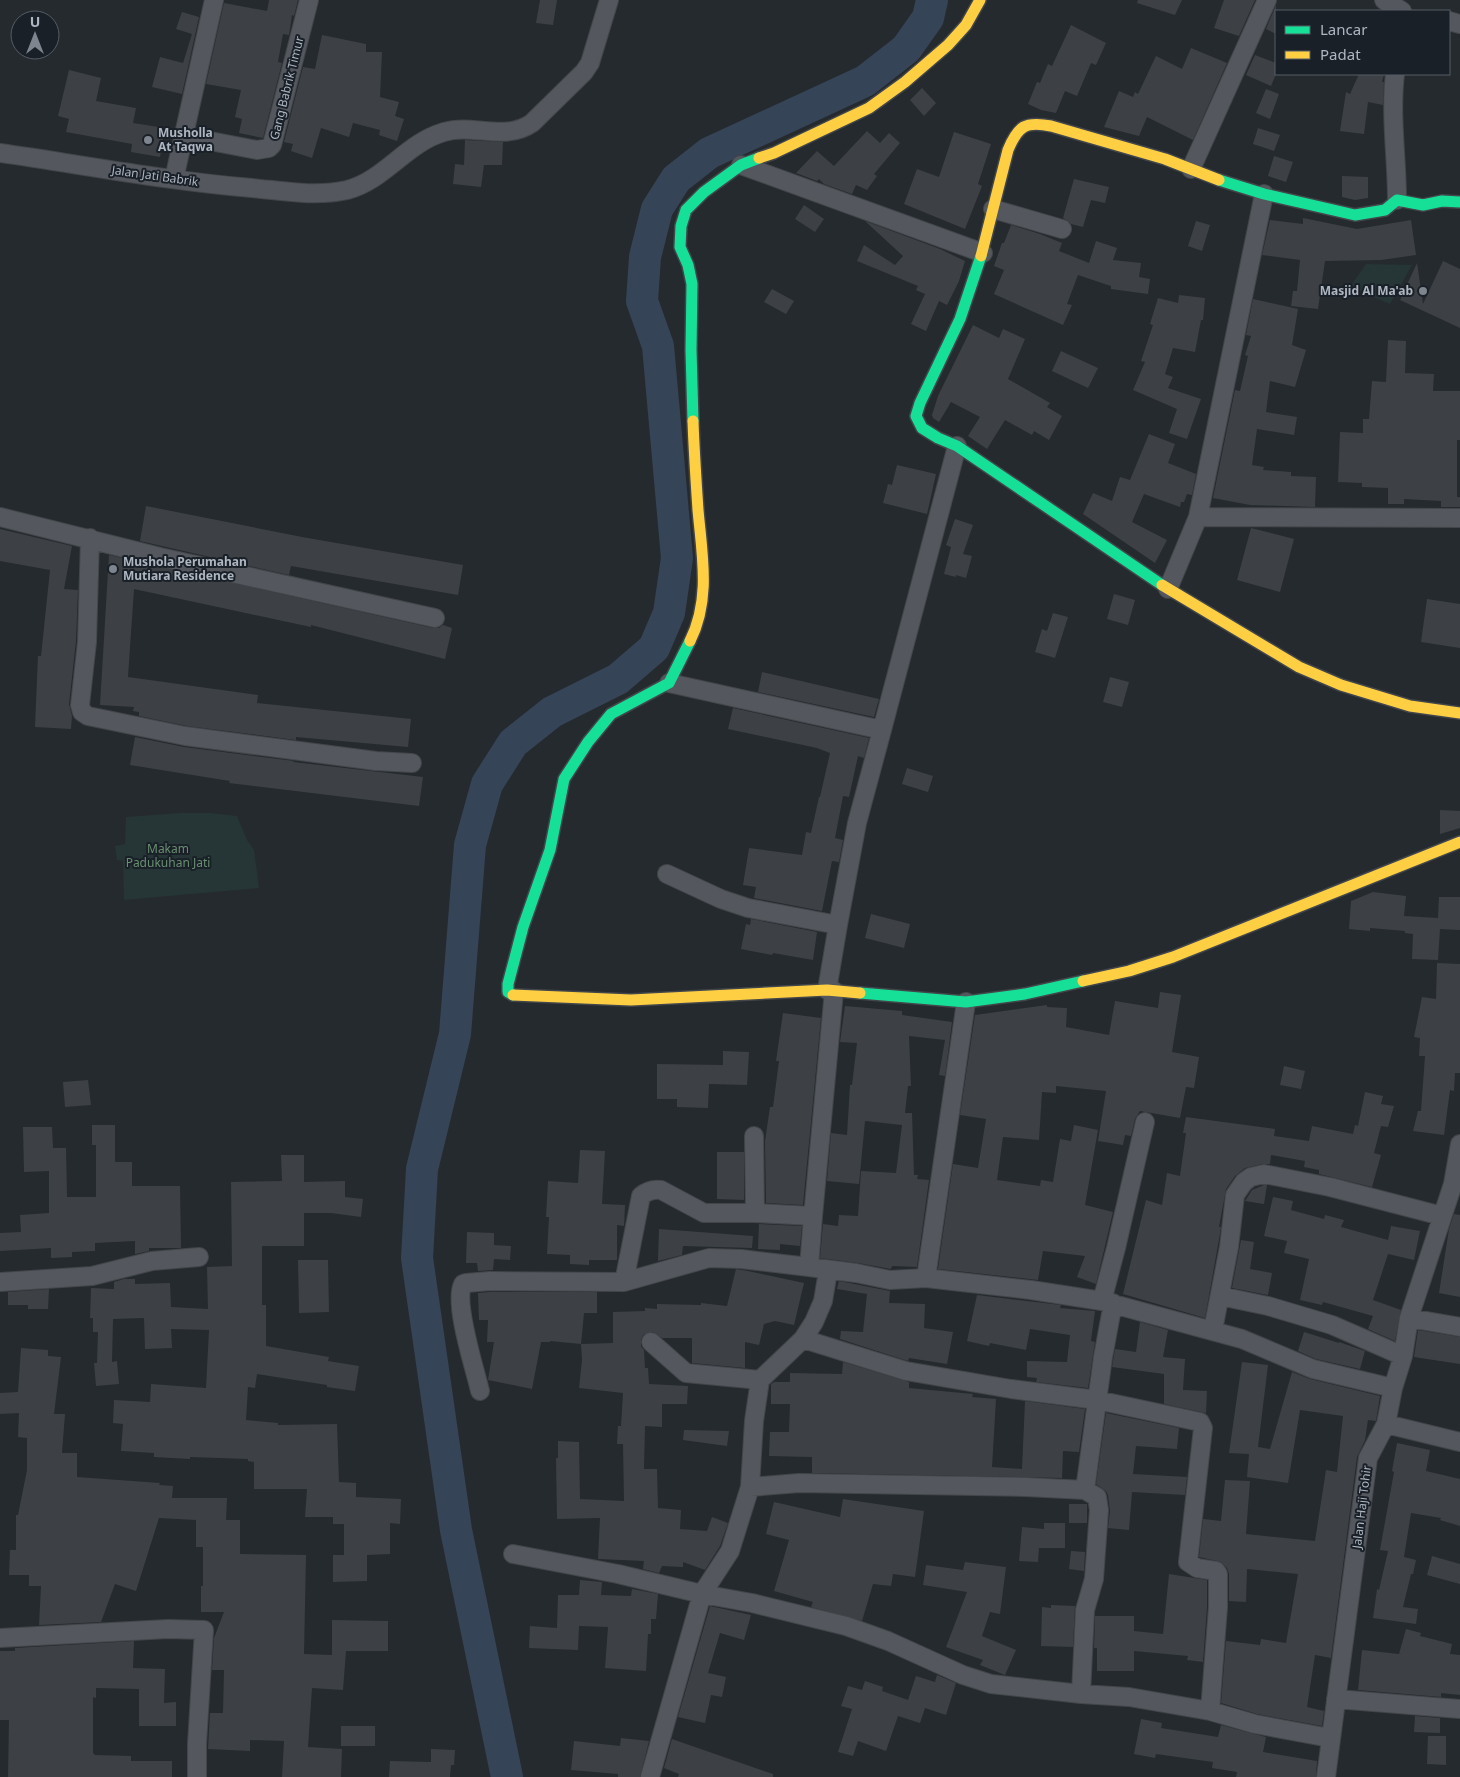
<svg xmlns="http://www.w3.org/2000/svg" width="1460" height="1777" viewBox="0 0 1460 1777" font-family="'Noto Sans',sans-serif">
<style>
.green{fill:#263535}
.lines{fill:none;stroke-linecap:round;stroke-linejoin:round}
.river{stroke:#364457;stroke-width:32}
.building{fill:#3d4146}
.street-casing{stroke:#42464a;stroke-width:20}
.fast-casing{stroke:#42464a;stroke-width:14}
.slow-casing{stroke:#42464a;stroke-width:14}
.street{stroke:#54585e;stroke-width:18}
.fast{stroke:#16e098;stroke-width:11}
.slow{stroke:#ffcf43;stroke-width:11}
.poi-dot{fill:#7e858e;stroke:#1a2028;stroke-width:2}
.labels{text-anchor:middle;stroke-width:4;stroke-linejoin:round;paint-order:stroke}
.street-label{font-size:12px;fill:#aeb6c1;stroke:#1a2028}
.poi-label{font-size:12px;font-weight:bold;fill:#aeb6c1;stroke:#1a2028;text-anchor:start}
.park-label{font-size:12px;fill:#698f71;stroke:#1a2028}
</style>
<rect width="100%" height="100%" fill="#252a2f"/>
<path class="green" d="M1366 264 1412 265 1390 304 1350 287Z
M180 813H210L237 816 247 840 254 850 259 888 124 900 123 861 117 860 115 846 125 844 126 817Z"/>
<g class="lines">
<path class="river" d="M507 1777 456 1530 417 1258 422 1169 455 1034 470 845 487 784 513 743 552 712 618 679 654 648 669 613 677 558 658 346 642 301 645 257 657 209 676 179 709 153 865 81 906 49 928 18 932 0"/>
</g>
<path class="building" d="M269 0H298L294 16 292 15 289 35 283 34 278 62 282 63 263 138 239 133 242 119 235 117 241 90 206 84 224 3 267 11Z
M540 0H557L553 25 536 23Z
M1138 0H1182L1175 15 1137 3Z
M1224 0H1255L1239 36 1214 28Z
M1276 5V34L1266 29Z
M182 12 199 17 182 94 152 87 160 57 183 63 192 34 176 29Z
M1071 25 1106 43 1096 65 1091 63 1077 96 1065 91 1056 113 1041 110 1028 104 1037 82 1040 83 1048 64 1052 66Z
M322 35 366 44V52H382L380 97 399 102 395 116 404 119 397 141 379 135 380 130 353 123 349 137 321 128 312 158 291 151 293 144 284 142 303 67 315 69Z
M1191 48 1227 63 1193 140 1147 117 1139 136 1104 127 1119 91 1133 97 1135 92 1138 94 1156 56 1182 69Z
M1255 55 1276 63V74L1271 86 1246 75Z
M69 70 101 78 96 101 136 108 133 123 165 128 160 157 131 152 132 144 66 132 69 119 58 116Z
M1359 74H1384L1382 82H1384L1383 105 1368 102 1364 134 1340 131 1346 92 1350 94Z
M922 88 936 103 924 116 910 100Z
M1266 89 1279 94 1270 119 1256 113Z
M1258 128 1280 135 1274 151 1253 144Z
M867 131 880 143 889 133 900 143 874 174 877 176 867 190 856 185 852 194 824 184 819 179 817 181 796 173 817 151 834 166Z
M954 132 991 144 978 184 982 186 965 229 904 204 917 169 939 177Z
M465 140 503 142 502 165H484L481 187 453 184 455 164 464 165Z
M1274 156 1293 162 1286 182 1268 176Z
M1342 176 1368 177V198L1355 200 1342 197Z
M1074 179 1109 187 1105 203 1091 200 1083 227 1071 224 1063 218Z
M804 205 824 219 815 232 795 219Z
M1303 218 1357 229 1411 220 1416 255 1381 260 1325 261 1318 309 1291 306 1293 291H1297L1300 260 1262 255 1270 220 1303 224Z
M865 221 940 249 965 261 959 281 947 305 939 301 926 331 911 324 925 294 916 290 918 286 857 261 864 245 895 265 903 256Z
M1196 221 1210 225 1202 251 1188 246Z
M1011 225 1040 234 1062 243 1059 251 1089 263 1096 241 1117 248 1113 260 1141 263 1139 277 1150 279 1148 294 1111 289V286L1078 275 1067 304 1072 305 1063 325 994 294 1004 270 994 266 1002 243H1004Z
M1443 261 1460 269V328L1400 300 1417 263 1423 304Z
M772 289 794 301 786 314 764 302Z
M1179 295 1205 298 1203 320H1201L1195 352 1173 348 1165 374 1173 377 1168 388 1201 399 1187 439 1169 433 1177 409 1133 390 1145 362 1141 361 1153 325 1150 324 1158 298 1178 303Z
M1253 299 1298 309 1292 345 1306 350 1295 387 1270 381 1266 412 1297 417 1294 435 1257 429 1252 465 1264 467 1263 470 1291 472V476L1316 477 1315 507 1250 505 1213 498 1235 390 1240 391 1248 356 1245 355 1251 336 1246 335Z
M973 325 999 338 1003 329 1025 339 1008 379 1050 403 1047 407 1062 416 1049 440 1034 431 1032 435 1005 420 987 449 968 436 980 417 951 402 939 422 933 418 932 415 938 396Z
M1388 340 1406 341 1405 373 1434 374 1433 391H1460V440H1457V497H1460V507H1441V501L1404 499V504H1388V488L1362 487V483L1338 482 1340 432 1363 433V419H1369L1372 381 1386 382Z
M1061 351 1098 368 1088 388 1052 371Z
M1149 434 1175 444 1168 463 1196 474 1192 495 1187 494 1184 502H1181L1180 507 1144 494 1132 522 1167 540 1155 563 1083 514 1093 493 1112 501 1120 477 1130 480Z
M897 465 936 474 927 514 883 503 888 484 892 485Z
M146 506 302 537 463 565 458 595 291 566 289 575 140 541Z
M955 519 973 525 963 554 972 556 966 578 956 575V577L944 574 951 547 946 545Z
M1251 528 1294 539 1280 592 1237 580Z
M0 529 72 546 64 589 78 590 76 641 69 704 72 716 71 729 35 727 38 656H41L50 570 0 561Z
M109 555 433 628H439L443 625 452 628 445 659 311 625V627L134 589 128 677 258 695 257 703 411 719 408 747 296 737V740L187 726 139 716V712L133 711 134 707 100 705Z
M1114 594 1135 600 1128 625 1107 619Z
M1427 599 1460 604V648L1421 642Z
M1053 613 1068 617 1055 658 1035 652 1042 629 1047 631Z
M762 672 879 699 874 717 758 692Z
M1110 677 1129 682 1122 707 1103 702Z
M733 708 869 738 864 758 858 756 849 797 843 796 835 838 843 840 839 862 832 861 822 911 754 898 756 887 743 885 749 848 802 855 806 832 811 833 819 797H820L830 753 817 748 728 729Z
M135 737 184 747 294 761 293 762 423 777 419 806 229 783 230 781 130 765Z
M907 768 933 776 928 792 902 784Z
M1440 810 1460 811V828L1440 834Z
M1373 892 1406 896 1404 916 1438 918 1439 897H1460V930L1440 929 1438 960 1412 959 1413 934 1405 933V931L1370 928V931L1349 929 1351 901Z
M871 914 910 924 904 948 865 938Z
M751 919 817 932 813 960 773 953 772 955 741 949 746 924 750 925Z
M1437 963 1460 964V1073H1455L1454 1091 1450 1090 1444 1135 1413 1131 1418 1111H1421L1425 1056H1419L1420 1038 1414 1037 1422 997 1436 999Z
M1160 992 1181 995 1172 1052 1199 1057 1194 1088 1186 1087 1180 1118 1140 1111 1135 1119 1131 1136 1125 1135 1123 1145 1098 1141 1106 1091 1056 1086V1093L1042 1092 1039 1140 1003 1137 997 1180 1040 1186 1041 1180 1053 1182 1060 1139 1071 1141 1074 1125 1098 1130 1085 1205 1113 1212 1096 1284 1077 1277 1085 1256 1043 1251 1038 1280 938 1269 953 1164 978 1168 986 1119 960 1115 975 1015 1047 1005V1007L1067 1008 1066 1027 1109 1035 1115 1001 1158 1008Z
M845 1006 902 1011V1015L952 1022 945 1076 939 1075 945 1040 909 1036 911 1086H908L905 1113H912L914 1175H918L917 1179 929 1180 917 1267 892 1266 891 1269 858 1263 820 1258 823 1224 838 1226 839 1215 858 1216 861 1171 896 1173 902 1125 865 1121 859 1184 827 1181 831 1133 847 1135 850 1085H852L857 1043 840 1042Z
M783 1013 821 1018 803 1205 766 1203 765 1141 770 1107H773L779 1061H776Z
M723 1051 749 1052 747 1085 709 1084 708 1108 677 1107V1099H657V1064L723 1065Z
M1284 1066 1305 1071 1301 1089 1280 1085Z
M88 1080 91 1105 65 1107 63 1082Z
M1365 1092 1383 1096 1381 1104 1394 1106 1388 1127 1381 1126 1374 1153 1381 1155 1372 1187 1319 1174V1170L1304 1167 1305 1161 1271 1155 1270 1164H1262L1245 1168 1235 1176 1226 1189 1219 1227H1221L1218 1245 1205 1318 1123 1294 1146 1200 1162 1205 1167 1173 1180 1176 1186 1133H1183L1186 1117 1275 1129 1274 1136 1309 1141 1312 1126 1353 1134 1355 1125 1358 1126Z
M92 1125H115V1162H132V1186H180L181 1248H149V1251L135 1254V1241L95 1243V1251L72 1252V1257L51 1258V1248L0 1251V1233L21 1232 20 1215 49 1213V1171L24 1172 23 1127H52L53 1148H66L67 1197H96V1145H92Z
M580 1150 605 1151 602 1204 625 1205 624 1226 617 1225V1260H589V1265L570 1264V1255L547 1254 549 1217H546L548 1181 578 1183Z
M717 1152H744V1200L717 1199Z
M281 1155H304V1182L345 1181V1197L363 1199 361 1217 331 1213H304V1246H262V1305H266V1346L329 1357 328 1361 359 1366 355 1391 327 1387V1385L257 1374 255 1388 248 1387 246 1420 278 1423V1425L337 1424 339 1482 356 1483V1497L401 1499 400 1524 390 1523V1554L367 1555V1581L333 1582V1555H344V1524H333V1517H305L307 1489H254V1462L248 1461V1459L190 1457V1459L154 1457V1453L121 1451 123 1424 113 1423 114 1400 150 1402 151 1384 206 1388 209 1330 171 1329 172 1348 145 1349 144 1318 113 1319 112 1362 117 1361 119 1384 96 1386 94 1363H97L98 1332H93V1318H90L91 1288 114 1289V1282L124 1279H135V1284L170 1283 171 1307 208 1309 207 1267 232 1266 231 1182 282 1181Z
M1264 1185H1267L1264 1204 1245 1201 1252 1190Z
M1273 1197 1293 1201 1291 1210 1324 1219 1325 1215 1344 1220 1341 1227 1388 1240 1391 1226 1420 1231 1414 1260 1388 1254 1373 1300 1401 1310 1395 1341 1368 1329 1373 1316 1323 1302 1322 1305 1300 1300 1309 1259 1284 1253 1287 1241 1264 1236Z
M1454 1214 1460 1215V1297L1439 1293 1449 1229Z
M759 1224 802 1226 800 1246 780 1244V1250L758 1249Z
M659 1229 753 1236 752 1248 683 1246 682 1255 658 1261Z
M467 1232 494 1233V1245L511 1246 510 1260 494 1259 493 1270 478 1271 477 1263H466Z
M1241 1240 1254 1242 1250 1269 1272 1273 1268 1295 1232 1288Z
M298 1260H328L329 1312 299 1313Z
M736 1269 748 1271 804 1283 794 1325 775 1321 764 1324 759 1345 745 1342V1368L692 1363V1338H662L653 1332 643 1335 641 1340V1346L644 1350 645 1368H648L649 1384 688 1386 687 1404H662V1427L645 1426 644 1469H657L658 1508 681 1510 680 1529 707 1531 712 1517 728 1523 720 1546 705 1570 683 1562V1567L662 1566 659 1573 643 1569 644 1561 598 1559 600 1518 557 1519 556 1458H558V1441L579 1442 580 1499 624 1501 623 1444H617L618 1426H621L623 1393 579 1388 582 1360 581 1344 613 1343V1312L645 1311V1308L657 1309V1304L701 1305V1303L727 1306Z
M839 1281 890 1291 889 1303 925 1304 924 1328 953 1332 947 1364 909 1358 908 1361 840 1339 841 1331 863 1332 867 1294 837 1289Z
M49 1289 48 1309H28V1305H8V1292Z
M490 1292H597V1313H584L581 1344 550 1341V1342H541L532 1389 488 1380 494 1342H487L488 1320H479L478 1293Z
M977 1295 1061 1305 1060 1308 1095 1311 1091 1341 1095 1342 1088 1388 1036 1382 1037 1378 1027 1377V1361L1067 1362 1070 1335 1030 1329 1026 1350 990 1343 989 1346 967 1341Z
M1140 1322 1168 1330 1163 1357 1185 1359 1183 1390 1207 1391 1206 1413 1164 1404V1374L1112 1367 1115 1349 1136 1352Z
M1418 1330 1460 1337V1364L1414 1357Z
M1304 1332 1339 1343V1342L1365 1351 1360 1369 1316 1359 1298 1351Z
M21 1348 48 1350V1356L61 1357 54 1414H65L62 1453H77V1477L160 1483 159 1485 173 1486 172 1498H227L226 1520H240V1554L306 1555 304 1654 332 1655V1620L388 1621V1651H346L343 1690 312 1688 308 1747 342 1749 341 1777H282L284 1741 250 1740V1751L208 1749 210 1713H223L224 1670H212L214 1638 224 1612H201V1586H203V1547H196V1520L159 1518 136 1591 115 1584 101 1622 39 1625 41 1586H29V1575H9L10 1550H16V1515H18L27 1470V1438L18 1437 19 1413 0 1414V1393L18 1392Z
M843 1362 909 1382V1388L973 1394 972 1397 996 1399 992 1467 1022 1469 1025 1401 1085 1409 1079 1452 1063 1451 1062 1478 812 1473V1457L769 1456 770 1432H789L790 1404H771V1384L774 1382H790V1373L842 1374Z
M1242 1362 1268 1365 1258 1447 1270 1449 1292 1372 1310 1379 1380 1396 1376 1421 1368 1420 1365 1440 1357 1457 1331 1658 1315 1655 1307 1707 1324 1711 1322 1726 1257 1714 1221 1703 1226 1641 1260 1645 1261 1639 1286 1643 1298 1574 1247 1569 1246 1602 1229 1601V1574L1227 1568 1221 1562 1199 1557 1203 1519 1221 1521 1225 1480 1250 1481 1246 1534 1315 1541 1326 1470 1337 1472 1343 1416 1300 1410 1288 1483 1247 1477 1249 1454 1229 1453Z
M1106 1413 1179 1428 1177 1449 1136 1446 1133 1474 1187 1477 1185 1495 1132 1492 1129 1530 1108 1528 1110 1511 1108 1495 1106 1491 1096 1484Z
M684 1430 729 1431 727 1446 683 1440Z
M1397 1443 1430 1450 1426 1471 1460 1479V1526L1440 1520 1441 1518 1411 1513 1404 1557 1416 1560 1413 1574H1411L1403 1607 1418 1609 1416 1624 1373 1618 1377 1589 1379 1590 1388 1551 1380 1550 1394 1472 1392 1471Z
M843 1499 924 1511 915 1577 893 1574 891 1586 873 1584 862 1621 811 1607 813 1602 774 1591 789 1540 766 1534 774 1502 840 1517Z
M1069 1504H1087V1523H1069Z
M1044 1523H1065V1548H1039L1038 1562 1019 1561 1022 1527 1044 1529Z
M1071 1551 1085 1552 1084 1571 1069 1569Z
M1432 1556 1460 1564V1584L1427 1575Z
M965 1562 1006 1567 1000 1614 990 1612 982 1636 1016 1650 1005 1675 980 1665 983 1660 946 1647 967 1592 923 1585 926 1565 963 1570Z
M1169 1574 1207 1580V1607L1203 1662 1187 1660 1188 1656 1134 1651V1671H1097V1648H1094L1095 1616H1134V1631L1163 1634Z
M580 1580 602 1582 601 1595 631 1596 632 1589 658 1594 656 1619H651V1634H648L646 1671 605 1668 608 1627 579 1626 578 1650 529 1648 530 1626 557 1628 558 1595H579Z
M1051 1605 1075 1606 1073 1647 1041 1646 1042 1607 1051 1608Z
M710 1606 751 1615 744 1640 720 1633 708 1673 726 1677 722 1697 711 1695 705 1723 678 1717Z
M1406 1629 1421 1633 1420 1636 1452 1644 1450 1654 1460 1655V1695L1441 1693V1697L1358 1690 1362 1650 1399 1654Z
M134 1641 133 1668 165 1669 164 1703 176 1702V1726H139V1689L96 1688V1698L93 1697V1753L95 1755 131 1756V1761H172V1777H8L9 1720H0V1651H15V1648Z
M937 1675 956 1683 946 1715 925 1708 920 1723 898 1716 886 1751 858 1741 853 1756 838 1752 852 1709 841 1706 848 1686 862 1690 865 1681 883 1687 882 1691 908 1700 916 1676 935 1682Z
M1415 1716 1440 1718V1733L1414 1732Z
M1141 1719 1162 1723 1161 1728 1218 1737 1221 1725 1266 1737 1263 1752 1317 1761 1316 1777H1236L1237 1772 1212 1768 1213 1762 1156 1754 1155 1758 1134 1754Z
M341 1726H375V1746H341Z
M1428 1736H1446V1765L1427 1764Z
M621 1738 649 1741 640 1777H618V1774L571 1770 574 1741 620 1746Z
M672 1739 773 1774V1777H678L679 1774 664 1768Z
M431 1749 455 1750 454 1765H451L450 1777H389L390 1761 431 1762Z"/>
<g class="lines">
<g class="street-casing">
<path id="street" d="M1384 0 1402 11
M1449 21 1460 24
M1395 74C1390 116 1397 158 1397 200
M184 136 257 150 269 148 272 145 309 0
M0 153C84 165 168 181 252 188 283 191 316 197 347 190 385 180 406 143 444 132 473 123 505 142 532 123L584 72 590 63 609 0
M741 165 983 253
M1191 169 1267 0
M174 179 214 0
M993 209 1062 229
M0 517 160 557 435 618
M1198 517 1460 518
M90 538 87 642 80 705 82 712 88 716 185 736 376 761 412 763
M1168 589 1198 517 1264 194
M669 683 882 730 857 823 838 925
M882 730 957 446
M667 874 721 899 748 908 838 925 827 990
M754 1136 755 1213
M813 1216 834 991
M926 1278 966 1002
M0 1282 92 1276 152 1261 199 1257
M624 1282 641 1196C647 1191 653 1189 661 1190L704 1213H755L813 1216 809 1267 856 1273 890 1280 926 1278 1031 1290 1102 1301 1242 1339 1313 1369 1393 1388
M1220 1296 1268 1306 1332 1325 1403 1356
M1102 1301 1116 1248 1145 1122
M1113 1303 1103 1357 1085 1490 1097 1497 1099 1510 1094 1579 1085 1610 1081 1694 1129 1697 1210 1711 1255 1724 1330 1738
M1409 1318 1460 1327
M1213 1330 1229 1247 1235 1195 1244 1182 1251 1177 1264 1174 1330 1187 1442 1216
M803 1339 906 1371 1011 1389 1097 1400 1200 1422 1203 1428 1188 1562 1197 1568 1216 1571 1218 1574V1607L1210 1711
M651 1342 686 1373 760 1380
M480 1391C475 1369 453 1302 463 1284L466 1283 490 1281 624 1282 709 1258 741 1259 809 1267
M1386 1424 1460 1442
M750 1487 799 1483 1026 1487 1085 1490
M513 1554 618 1574 702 1594 752 1603 846 1626 888 1641 963 1675 991 1684 1081 1694
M0 1638 168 1629 204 1630 197 1744V1777
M1336 1699 1460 1709
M650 1777 702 1594 730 1551 750 1487 754 1421 760 1380 803 1339 814 1322 823 1301 828 1271
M1326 1777 1368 1458 1386 1424 1393 1388 1403 1356 1409 1318 1453 1184 1460 1144"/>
</g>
<g class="fast-casing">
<path id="fast" d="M1219 180 1264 194 1355 215 1385 210 1397 200 1423 205 1442 201 1460 202
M981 256 960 319 920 403 916 416 922 428 938 438 957 446 1162 585
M693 421 691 350 692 284 688 265 680 247 681 226 686 210 704 192 741 165 759 158
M860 993 966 1002 1025 994 1083 981
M513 995 508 992V984L523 927 550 850 564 779 588 742 611 714 669 683 690 641"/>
</g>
<g class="slow-casing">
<path id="slow" d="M759 158 774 153 869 108 905 82 948 45 966 25 980 0
M981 256 1008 150C1018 126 1025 121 1051 126L1165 159 1219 180
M1162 585 1299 667 1341 685 1410 706 1460 713
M690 641C711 599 702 555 698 510 696 480 694 451 693 421
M1083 981 1129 971 1173 957 1460 842
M513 995 631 1000 827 990 860 993"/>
</g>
<use href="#street" class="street"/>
<use href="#fast" class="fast"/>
<use href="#slow" class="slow"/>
</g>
<g class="poi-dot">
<circle cx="148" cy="140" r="5"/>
<circle cx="1423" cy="291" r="5"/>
<circle cx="113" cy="569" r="5"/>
</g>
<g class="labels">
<g class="street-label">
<text transform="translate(287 88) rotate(-76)" y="4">Gang Babrik Timur</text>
<text transform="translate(155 176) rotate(8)" y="4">Jalan Jati Babrik</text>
<text transform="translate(1362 1507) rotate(-83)" y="4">Jalan Haji Tohir</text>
</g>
<g class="poi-label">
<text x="158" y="137">Musholla<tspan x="158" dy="14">At Taqwa</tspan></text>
<text x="1413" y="295" text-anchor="end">Masjid Al Ma'ab</text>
<text x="123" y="566">Mushola Perumahan<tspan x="123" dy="14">Mutiara Residence</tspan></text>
</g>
<g class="park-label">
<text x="168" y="853">Makam<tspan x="168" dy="14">Padukuhan Jati</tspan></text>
</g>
</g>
<rect x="1275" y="10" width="175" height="65" fill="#1a2028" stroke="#555c65"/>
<rect x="1285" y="26" width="25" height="8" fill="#16e098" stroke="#555c65"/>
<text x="1320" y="35" font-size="15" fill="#aeb6c1">Lancar</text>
<rect x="1285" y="51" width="25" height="8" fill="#ffcf43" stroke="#555c65"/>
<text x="1320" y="60" font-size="15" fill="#aeb6c1">Padat</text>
<g transform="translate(35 35)"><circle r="24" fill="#1a2028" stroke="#555c65"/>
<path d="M0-4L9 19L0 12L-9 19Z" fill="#7e858e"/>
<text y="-8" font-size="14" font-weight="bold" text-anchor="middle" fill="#aeb6c1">U</text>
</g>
</svg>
